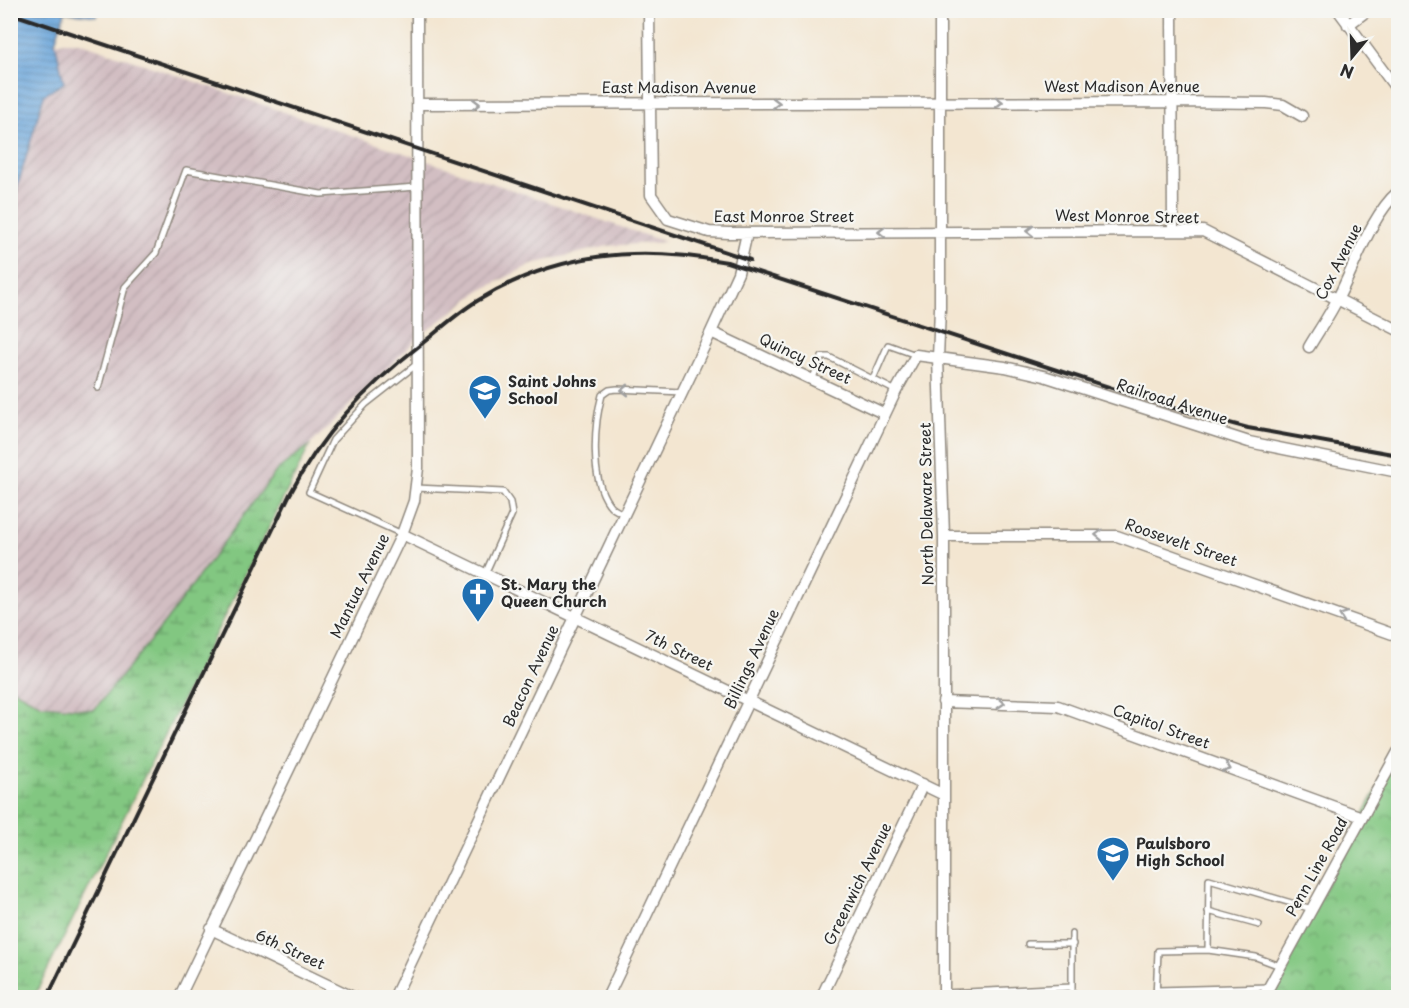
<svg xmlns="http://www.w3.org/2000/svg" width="1409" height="1008" viewBox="0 0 1409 1008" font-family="'Playpen Sans',sans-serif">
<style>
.industrial{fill:url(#industrial-furrows)}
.wetland{fill:url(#wetland-marsh);stroke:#567956;stroke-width:1.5}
.park{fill:url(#park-crowns);stroke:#567956;stroke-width:1.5}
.water{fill:url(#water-rules);stroke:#4b6882;stroke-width:1.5}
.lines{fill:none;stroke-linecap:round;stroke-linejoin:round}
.service-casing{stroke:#8f887e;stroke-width:8}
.minor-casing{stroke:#8f887e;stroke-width:13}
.service{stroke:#fff;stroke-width:5}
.minor{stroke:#fff;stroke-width:10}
.rail{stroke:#2b2b2b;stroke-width:4}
.oneway{stroke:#a0a0a0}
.labels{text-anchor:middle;stroke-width:4.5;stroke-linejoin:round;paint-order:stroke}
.street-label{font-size:15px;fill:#2b2b2b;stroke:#f6f6f2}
.poi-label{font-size:15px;font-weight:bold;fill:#2b2b2b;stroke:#f6f6f2;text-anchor:start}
</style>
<defs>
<pattern id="industrial-furrows" width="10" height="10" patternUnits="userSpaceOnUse" patternTransform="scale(1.5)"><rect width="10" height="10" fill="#d2bec2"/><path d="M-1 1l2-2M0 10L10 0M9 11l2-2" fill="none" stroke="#b4a3a7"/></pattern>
<pattern id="wetland-marsh" width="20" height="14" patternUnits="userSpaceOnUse" patternTransform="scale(1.5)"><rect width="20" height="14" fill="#82c781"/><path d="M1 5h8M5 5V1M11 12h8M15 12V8" fill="none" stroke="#6ba26a"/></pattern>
<pattern id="park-crowns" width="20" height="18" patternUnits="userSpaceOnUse" patternTransform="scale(1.5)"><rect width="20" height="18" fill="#82c781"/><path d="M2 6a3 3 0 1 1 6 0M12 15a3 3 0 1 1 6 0" fill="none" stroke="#6ba26a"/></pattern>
<pattern id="water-rules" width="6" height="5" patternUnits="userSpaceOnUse" patternTransform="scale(1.5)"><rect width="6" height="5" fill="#6ba5da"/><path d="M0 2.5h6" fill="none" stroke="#5887b1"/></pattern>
</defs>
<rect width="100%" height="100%" fill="#f6f6f2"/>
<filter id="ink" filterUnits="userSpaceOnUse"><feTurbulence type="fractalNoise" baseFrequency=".0167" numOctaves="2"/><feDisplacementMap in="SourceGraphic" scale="12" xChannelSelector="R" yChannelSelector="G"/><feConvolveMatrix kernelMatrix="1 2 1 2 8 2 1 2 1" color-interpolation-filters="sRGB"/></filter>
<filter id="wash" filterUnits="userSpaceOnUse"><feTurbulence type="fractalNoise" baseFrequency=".008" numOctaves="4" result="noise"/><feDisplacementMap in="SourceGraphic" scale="24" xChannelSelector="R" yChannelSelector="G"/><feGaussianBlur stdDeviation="1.35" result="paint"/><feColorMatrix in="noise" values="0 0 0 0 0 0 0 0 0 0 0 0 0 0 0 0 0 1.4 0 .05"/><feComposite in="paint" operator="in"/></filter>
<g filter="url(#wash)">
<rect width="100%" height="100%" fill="#f3e6d1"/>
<path class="industrial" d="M55 42H79L665 242 608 246 532 264 480 291 420 336 310 445 277 470 166 621 93 710 41 705 11 688 10 209 44 95 64 83Z"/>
<path class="wetland" d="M310 445 34 997H11V688L41 705 94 710 166 621 277 470Z"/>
<path class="park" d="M1398 749V997H1268Z"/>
<path class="water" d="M11 10 98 11 96 16 65 12 55 42 64 83 44 95 11 209Z"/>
</g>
<g filter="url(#ink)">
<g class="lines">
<g class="service-casing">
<path id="service" d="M873 379 888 345 916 355
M812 380 822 357H829L896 391
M98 388 125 287 156 253 186 170 321 194 417 187
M416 488 503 492 510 502 512 514 485 574
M624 514C619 512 612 509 609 504 590 479 594 424 602 395L609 390 617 389 682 392
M402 534 309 492 333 440 366 404 417 364
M1208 911 1259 925
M1028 944H1073
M1208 950 1256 957 1280 966
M1157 990 1269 987
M945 993 1072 987
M1072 998V934
M1156 998 1158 951 1208 950 1209 879 1312 909"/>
</g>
<g class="minor-casing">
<path id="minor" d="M649 10 651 195 668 219 709 232 728 233 1203 231 1398 330
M940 10V308L938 358 944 536V998
M1172 10 1173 230
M1338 10 1398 91
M1348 25 1368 10
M418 104 1172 102 1266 103 1283 105 1302 116
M711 332 885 414
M1309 347C1319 330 1331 313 1339 296 1355 265 1372 214 1398 192
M402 534 944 795
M944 536H1117L1398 636
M943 702 1058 706 1362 817
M211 929 355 998
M179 998 402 534 414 501 418 468 417 10
M394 998 711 332 738 273 747 233
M607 998 896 391 916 355 1005 367 1044 376 1249 442 1398 472
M821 998 923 784
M1263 998 1398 752"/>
</g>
<use href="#service" class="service"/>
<use href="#minor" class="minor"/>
<path class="rail" d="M10 13 750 260
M47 998 289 496C321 434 365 388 419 346 438 331 457 313 477 301 557 252 637 245 727 262L1170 407 1248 428 1398 455"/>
</g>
<defs><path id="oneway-chevron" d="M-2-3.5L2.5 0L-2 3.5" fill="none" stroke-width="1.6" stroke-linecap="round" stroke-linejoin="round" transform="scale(1.5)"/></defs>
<g class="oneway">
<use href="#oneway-chevron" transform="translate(999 102)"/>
<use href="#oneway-chevron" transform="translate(776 103)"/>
<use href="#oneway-chevron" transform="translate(476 104)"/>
<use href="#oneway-chevron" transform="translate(1030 231) rotate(180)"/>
<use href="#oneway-chevron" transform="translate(882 232) rotate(180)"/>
<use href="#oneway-chevron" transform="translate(625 390) rotate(180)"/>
<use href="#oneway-chevron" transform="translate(1099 535) rotate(-178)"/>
<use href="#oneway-chevron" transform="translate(1343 616) rotate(-160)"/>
<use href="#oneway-chevron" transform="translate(1001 703) rotate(3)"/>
<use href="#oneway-chevron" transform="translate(1227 768) rotate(20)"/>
</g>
</g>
<defs>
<g id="school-pin" transform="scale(1.725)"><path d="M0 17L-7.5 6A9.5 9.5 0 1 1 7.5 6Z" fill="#1f6fb2" stroke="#f6f6f2"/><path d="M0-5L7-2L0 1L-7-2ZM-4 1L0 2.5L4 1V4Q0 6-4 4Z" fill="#fff"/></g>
<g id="church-pin" transform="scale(1.725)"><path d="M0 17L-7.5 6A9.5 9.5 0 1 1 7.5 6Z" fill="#1f6fb2" stroke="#f6f6f2"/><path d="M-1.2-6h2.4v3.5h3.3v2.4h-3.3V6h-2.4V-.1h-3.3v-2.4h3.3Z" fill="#fff"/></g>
</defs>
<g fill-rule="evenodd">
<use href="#school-pin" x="485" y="391"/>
<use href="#church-pin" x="478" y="594"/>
<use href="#school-pin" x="1113" y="853"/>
</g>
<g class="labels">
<g class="street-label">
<text x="1122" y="92">West Madison Avenue</text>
<text x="679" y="93">East Madison Avenue</text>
<text x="784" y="222">East Monroe Street</text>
<text transform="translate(1127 217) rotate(1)" y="5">West Monroe Street</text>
<text transform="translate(1339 262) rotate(-63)" y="5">Cox Avenue</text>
<text transform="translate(805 359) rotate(25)" y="5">Quincy Street</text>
<text transform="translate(1172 402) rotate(18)" y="5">Railroad Avenue</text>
<text transform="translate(927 504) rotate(-91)" y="5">North Delaware Street</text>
<text transform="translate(1181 543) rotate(19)" y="5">Roosevelt Street</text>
<text transform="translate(360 586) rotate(-64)" y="5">Mantua Avenue</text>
<text transform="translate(679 651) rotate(26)" y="5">7th Street</text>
<text transform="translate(752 659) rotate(-65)" y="5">Billings Avenue</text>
<text transform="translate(531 676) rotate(-65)" y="5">Beacon Avenue</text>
<text transform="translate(1161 727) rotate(20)" y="5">Capitol Street</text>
<text transform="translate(1317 867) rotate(-61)" y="5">Penn Line Road</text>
<text transform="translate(858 884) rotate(-64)" y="5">Greenwich Avenue</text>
<text transform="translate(290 950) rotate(25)" y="5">6th Street</text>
</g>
<g class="poi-label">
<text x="508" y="387">Saint Johns<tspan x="508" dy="17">School</tspan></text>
<text x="501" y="590">St. Mary the<tspan x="501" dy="17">Queen Church</tspan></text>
<text x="1136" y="849">Paulsboro<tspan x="1136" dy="17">High School</tspan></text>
</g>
</g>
<rect width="1409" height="1008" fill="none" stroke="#f6f6f2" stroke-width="36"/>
<g transform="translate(1352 57) rotate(199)" stroke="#f6f6f2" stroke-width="4.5" paint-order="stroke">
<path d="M0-4.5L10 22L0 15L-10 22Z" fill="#2b2b2b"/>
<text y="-9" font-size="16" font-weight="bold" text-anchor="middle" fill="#2b2b2b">N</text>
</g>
</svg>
